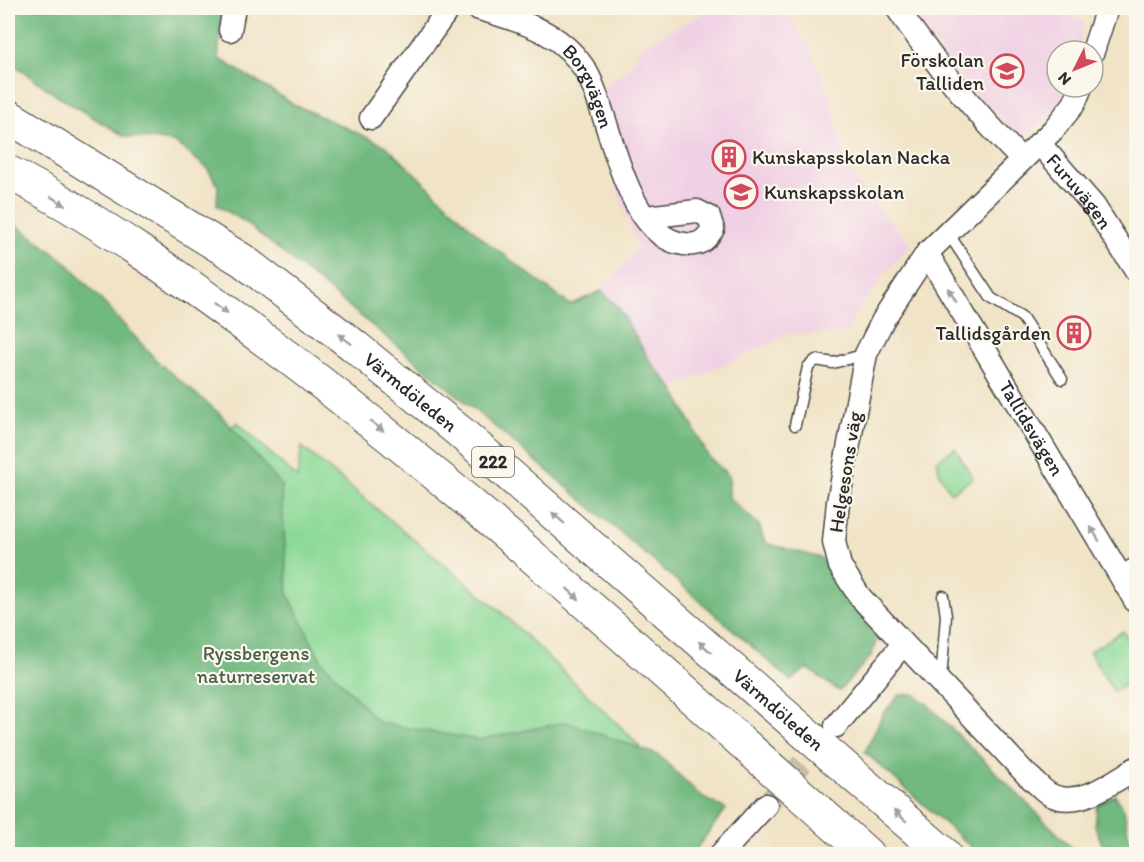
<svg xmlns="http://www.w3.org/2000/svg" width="1144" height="862" viewBox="0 0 1144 862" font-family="Itim,sans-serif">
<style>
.built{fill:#f0d0e4}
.green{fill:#8cd997;stroke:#5c8261;stroke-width:1.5}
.forest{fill:#71b980;stroke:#4e7256;stroke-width:1.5}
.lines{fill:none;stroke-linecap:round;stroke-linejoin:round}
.street-tunnel{stroke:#c9bea7;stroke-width:22;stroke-dasharray:22 11;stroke-linecap:butt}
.lane-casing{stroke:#494742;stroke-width:13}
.street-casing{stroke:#494742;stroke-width:25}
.highway-casing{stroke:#494742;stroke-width:35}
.lane{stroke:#fff;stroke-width:10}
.street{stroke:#fff;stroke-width:22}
.highway{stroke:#fff;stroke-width:33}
.oneway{fill:#a0a0a0}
.labels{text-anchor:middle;stroke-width:4.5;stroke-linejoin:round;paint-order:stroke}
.shield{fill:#fbf7ec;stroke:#696865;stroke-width:1.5}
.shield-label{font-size:18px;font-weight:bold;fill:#2b2b2b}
.poi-label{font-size:20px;fill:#2b2b2b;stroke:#fbf7ec;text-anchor:end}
.street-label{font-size:20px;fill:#2b2b2b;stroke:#fbf7ec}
.park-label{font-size:20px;fill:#485f4b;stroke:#fbf7ec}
</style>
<rect width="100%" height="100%" fill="#fbf7ec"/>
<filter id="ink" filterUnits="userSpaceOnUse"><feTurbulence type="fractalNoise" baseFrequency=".0167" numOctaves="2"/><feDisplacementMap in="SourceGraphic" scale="12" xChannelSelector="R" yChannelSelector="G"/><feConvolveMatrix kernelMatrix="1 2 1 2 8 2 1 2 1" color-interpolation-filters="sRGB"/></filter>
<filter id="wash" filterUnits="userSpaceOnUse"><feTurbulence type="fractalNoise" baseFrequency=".008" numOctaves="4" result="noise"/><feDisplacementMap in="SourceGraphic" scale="24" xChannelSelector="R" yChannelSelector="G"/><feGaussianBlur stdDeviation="1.35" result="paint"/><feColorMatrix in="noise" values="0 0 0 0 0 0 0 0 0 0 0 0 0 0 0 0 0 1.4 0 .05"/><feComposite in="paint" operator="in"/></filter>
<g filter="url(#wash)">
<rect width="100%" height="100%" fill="#f0e3c6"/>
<path class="built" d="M714 8H784L809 46 828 90 844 155 857 184 911 245 883 275 843 334 791 333 673 388 651 363 618 307 601 291 638 248 587 102 629 67 641 46Z
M911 8H1047L1084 21 1078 51H1057V87H1067L1050 114 1023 139 980 98 943 55Z"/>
<path class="green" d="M237 422 297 478 302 447 499 610 626 732 710 824 682 854H8L103 546Z
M955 448 973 478 951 493 940 475 937 460Z
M1123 631 1136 653V678L1114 692 1089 652Z"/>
<path class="forest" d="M8 8H223L218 58 293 104 386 146 483 239 570 305 601 291 618 307 651 363 673 388 708 456 729 476V498L759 525 765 543 821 558 839 589 879 633 871 656 839 691 807 668 791 681C612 522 429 370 242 220L217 205 218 185 207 168 174 142 124 136 56 95 8 60Z
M8 219 65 261 158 362 220 414 281 485 288 594 321 660 379 723 479 740 566 722 658 755 703 798 726 809 696 849 691 854H8Z
M914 694 926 703 1078 854H979L865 752 883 714 899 695Z
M1115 795 1124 809 1132 854H1106L1095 826 1097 806Z"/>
</g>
<g filter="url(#ink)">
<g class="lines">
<path class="street-tunnel" d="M766 805 828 734"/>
<g class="lane-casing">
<path id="lane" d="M948 233 991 298 1022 317 1062 379
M795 425 808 367 816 360 833 363 866 354
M1119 572 1136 562
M941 680 946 616 943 596
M1129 772 1136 795"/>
</g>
<g class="street-casing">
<g id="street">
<path id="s1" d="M477 8C521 22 562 30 587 73 611 116 624 237 684 244 699 246 705 241 713 229L709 217 697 211 646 217"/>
<path d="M897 8C934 63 975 112 1022 160"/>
<path d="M230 30 234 8"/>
<path d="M1093 51 1107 8"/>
<path d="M1081 87 1074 104 1053 130 927 253 883 320 866 354 838 502 834 542 840 566 860 597 1027 775C1034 780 1041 789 1049 794 1078 810 1112 782 1136 768"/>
<path d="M371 118 449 8"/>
<path id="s2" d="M1039 143 1094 206 1136 271"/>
<path id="s3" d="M927 253 1136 602"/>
<path d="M836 726 903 644"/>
<path d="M721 854 766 805"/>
</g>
</g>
<g class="highway-casing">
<g id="highway">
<path id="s4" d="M8 116 242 260 353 345 460 432 944 854"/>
<path d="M8 172C99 219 184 281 266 341 478 498 670 680 867 854"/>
</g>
</g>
<use href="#lane" class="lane"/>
<use href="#street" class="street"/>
<use href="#highway" class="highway"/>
</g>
<defs><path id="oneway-solid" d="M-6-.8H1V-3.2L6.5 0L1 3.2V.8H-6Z" transform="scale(1.5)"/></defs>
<g class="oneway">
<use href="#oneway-solid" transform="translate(58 201) rotate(31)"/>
<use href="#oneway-solid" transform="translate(952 295) rotate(-121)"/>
<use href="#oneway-solid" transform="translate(221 308) rotate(36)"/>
<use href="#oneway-solid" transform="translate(345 339) rotate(-143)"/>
<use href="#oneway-solid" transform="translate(377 426) rotate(38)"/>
<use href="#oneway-solid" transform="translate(558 518) rotate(-139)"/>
<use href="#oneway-solid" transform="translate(1095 534) rotate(-121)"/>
<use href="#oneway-solid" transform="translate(573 594) rotate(42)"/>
<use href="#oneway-solid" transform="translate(705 647) rotate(-139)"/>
<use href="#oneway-solid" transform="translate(900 816) rotate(-139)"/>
</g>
</g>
<defs>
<g id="school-ring" transform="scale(1.725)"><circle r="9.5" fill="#fbf7ec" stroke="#d1495b" stroke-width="1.5"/><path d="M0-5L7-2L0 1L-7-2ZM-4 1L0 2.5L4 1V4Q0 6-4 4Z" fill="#d1495b"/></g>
<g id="building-ring" transform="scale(1.725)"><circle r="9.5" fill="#fbf7ec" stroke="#d1495b" stroke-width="1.5"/><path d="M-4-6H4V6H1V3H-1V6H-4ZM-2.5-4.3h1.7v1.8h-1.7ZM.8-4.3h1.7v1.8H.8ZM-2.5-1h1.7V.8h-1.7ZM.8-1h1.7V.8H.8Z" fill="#d1495b"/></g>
</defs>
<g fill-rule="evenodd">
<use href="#school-ring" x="1007" y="71"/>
<use href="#building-ring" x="729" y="157"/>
<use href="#school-ring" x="741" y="192"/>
<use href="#building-ring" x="1074" y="333"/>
</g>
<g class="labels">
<rect class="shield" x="472" y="447" width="42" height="30" rx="4.5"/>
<g class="shield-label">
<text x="493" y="468">222</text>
</g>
<g class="poi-label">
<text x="984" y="67">Förskolan<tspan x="984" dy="23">Talliden</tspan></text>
<text x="752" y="164" text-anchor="start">Kunskapsskolan Nacka</text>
<text x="764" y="199" text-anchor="start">Kunskapsskolan</text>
<text x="1051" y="340">Tallidsgården</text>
</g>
<g class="street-label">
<text dy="7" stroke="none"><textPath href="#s1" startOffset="144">Borgvägen</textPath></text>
<text dy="7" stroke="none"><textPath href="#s2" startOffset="63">Furuvägen</textPath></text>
<text dy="7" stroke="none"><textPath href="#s4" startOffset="489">Värmdöleden</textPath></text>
<text dy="7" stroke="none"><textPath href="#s3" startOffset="204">Tallidsvägen</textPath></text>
<text transform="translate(845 472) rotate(-81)" y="7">Helgesons väg</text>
<text dy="7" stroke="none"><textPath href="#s4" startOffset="975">Värmdöleden</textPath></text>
</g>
<g class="park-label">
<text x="256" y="660">Ryssbergens<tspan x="256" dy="23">naturreservat</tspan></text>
</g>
</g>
<rect width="1144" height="862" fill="none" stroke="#fbf7ec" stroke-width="30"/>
<g transform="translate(1075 69) rotate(227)"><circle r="28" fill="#fbf7ec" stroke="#a8a59f" stroke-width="1.5"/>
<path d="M0-4.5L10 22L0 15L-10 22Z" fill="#d1495b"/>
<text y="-9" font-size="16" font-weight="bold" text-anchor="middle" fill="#2b2b2b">N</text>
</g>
</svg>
